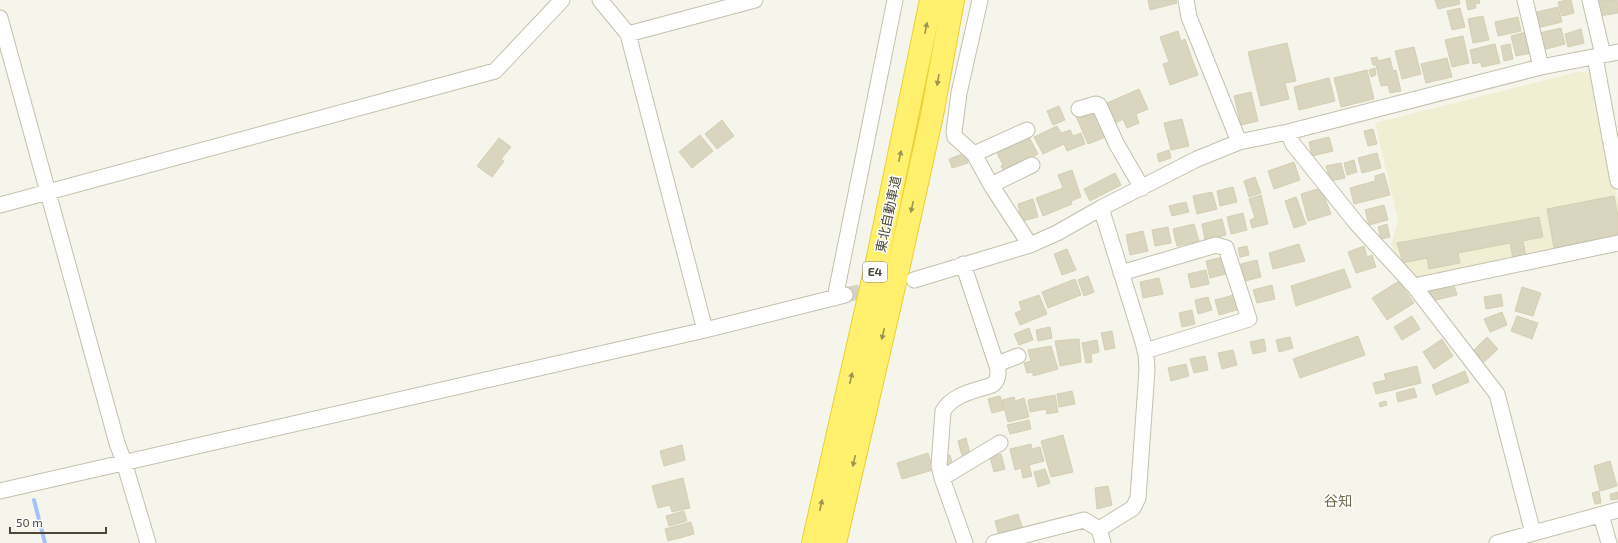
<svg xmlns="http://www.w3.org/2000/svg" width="1618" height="543" viewBox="0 0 1618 543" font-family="'Exo 2','Noto Sans JP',sans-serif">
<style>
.education{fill:#f0efd4}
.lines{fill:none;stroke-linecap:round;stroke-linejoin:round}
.stream{stroke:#a4c2f6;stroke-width:4}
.building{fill:#d9d5bf;stroke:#d4cfb2}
.minor-tunnel{stroke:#d4d2c7;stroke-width:15;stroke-dasharray:15 8;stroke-linecap:butt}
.minor-casing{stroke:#c3c0ac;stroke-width:17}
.highway-casing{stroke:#e8d033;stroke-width:24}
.minor{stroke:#fff;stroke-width:15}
.highway{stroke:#fff06d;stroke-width:22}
.oneway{fill:#9c9450}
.labels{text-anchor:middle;stroke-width:3;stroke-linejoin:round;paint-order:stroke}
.shield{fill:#fff;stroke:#817f74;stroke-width:1}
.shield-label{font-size:12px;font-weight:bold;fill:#4b4838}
.street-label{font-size:13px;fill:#4b4838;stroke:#fff}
.neighbourhood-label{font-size:14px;fill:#6f694e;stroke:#fff}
</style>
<rect width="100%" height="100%" fill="#f6f5eb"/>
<path class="education" d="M1577 72H1591L1618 201V239L1416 280 1402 268 1391 244 1398 220 1375 123Z"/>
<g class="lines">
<path class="stream" d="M34 500 45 543"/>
</g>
<path class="building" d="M1148 0H1176L1177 3 1150 10Z
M1435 0H1459L1460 4 1438 9Z
M1466 0H1479L1480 3 1475 4 1476 8 1468 10Z
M1567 0H1571L1574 13 1562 16 1558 2Z
M1596 0H1617L1618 13 1600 16Z
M1558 7 1562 22 1537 28 1533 13Z
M1460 8 1465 27 1452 30 1447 11Z
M1483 16 1489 40 1473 43 1468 19Z
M1518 17 1521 31 1498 36 1495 22Z
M1561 28 1565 44 1543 50 1539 33Z
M1581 29 1584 43 1568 47 1565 34Z
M1178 31 1181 41 1185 39 1198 75 1170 85 1163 64 1169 62 1160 37Z
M1526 32 1531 53 1516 56 1511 36Z
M1463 36 1469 63 1452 67 1445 40Z
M1287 43 1296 81 1285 83 1289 99 1261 106 1248 52Z
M1495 44 1500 63 1482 67 1481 62 1473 64 1470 50Z
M1510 44 1513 59 1504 61 1501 46Z
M1414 47 1421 74 1402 79 1395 51Z
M1377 57 1378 61 1390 58 1393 71 1396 70 1401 91 1390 93 1388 85 1381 86 1376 65H1373L1371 58Z
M1447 58 1452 77 1426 83 1421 64Z
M1375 68 1376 75 1371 77 1369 70Z
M1367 70 1374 99 1341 107 1334 78Z
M1329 78 1335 101 1299 110 1294 87Z
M1139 89 1148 109 1136 114 1139 123 1127 128 1123 119 1116 123 1107 103Z
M1251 92 1258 121 1241 125 1234 96Z
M1059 106 1065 120 1053 125 1047 111Z
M1096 107 1108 136 1088 144 1076 116Z
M1182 119 1189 146 1171 150 1164 123Z
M722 120 734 136 717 149 705 134Z
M1057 126 1061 133 1070 130 1073 136 1081 133 1085 144 1067 151 1064 144 1043 154 1034 137Z
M1373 129 1377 144 1368 146 1364 131Z
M700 135 713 151 692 168 679 152Z
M1028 135 1038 154 1004 172 1001 166 1003 165 996 151Z
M1329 137 1333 151 1312 156 1309 142Z
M499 138 511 147 501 159 504 161 492 177 477 166Z
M1169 150 1171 158 1159 162 1157 154Z
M965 153 968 163 952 168 949 159Z
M1377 153 1381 168 1362 173 1358 158Z
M1354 160 1357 172 1347 175 1344 163Z
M1294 162 1300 180 1274 189 1268 171Z
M1341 163 1345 178 1330 181 1326 166Z
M1072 170 1081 197 1071 201 1072 204 1043 216 1036 198 1063 188 1058 175Z
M1115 173 1121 185 1090 201 1084 189Z
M1384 173 1390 195 1354 204 1350 188 1375 181V176Z
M1255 177 1261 193 1249 197 1244 181Z
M1233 187 1237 202 1220 206 1217 191Z
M1321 188 1331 214 1308 221 1301 194Z
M1212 192 1217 209 1197 214 1193 196Z
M1261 195 1268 224 1252 228 1250 220 1255 218 1249 199Z
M1614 196 1618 217V236L1554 248 1547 209Z
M1296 197 1306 224 1294 228 1285 201Z
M1033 199 1038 217 1022 221 1018 204Z
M1186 202 1189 212 1172 216 1169 206Z
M1384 205 1388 220 1369 225 1365 210Z
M1243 213 1247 230 1231 234 1227 217Z
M1539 217 1543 237 1523 241 1526 257 1513 259 1510 243 1458 253 1460 263 1429 269 1427 258 1403 263 1397 243Z
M1222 219 1226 235 1205 240 1202 224Z
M1194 224 1199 241 1177 246 1173 229Z
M1387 224 1390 237 1381 239 1378 227Z
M1168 227 1171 243 1155 246 1152 230Z
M1143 231 1148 251 1130 255 1126 235Z
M1299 244 1305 261 1273 269 1269 253Z
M1247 246 1249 255 1240 257 1238 248Z
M1364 246 1367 257 1372 255 1376 267 1356 273 1348 252Z
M1067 249 1076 270 1062 275 1054 254Z
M1223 257 1226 274 1210 278 1206 261Z
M1257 260 1261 277 1245 281 1241 264Z
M1344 269 1351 287 1296 306 1291 286Z
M1206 270 1209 284 1191 288 1188 274Z
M1088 276 1094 292 1084 296 1078 280Z
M1159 278 1163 294 1143 298 1140 282Z
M1075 279 1081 295 1048 308 1042 292Z
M1399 281 1414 303 1387 320 1372 298Z
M1272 285 1275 299 1257 303 1253 290Z
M1454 285 1457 295 1432 301 1429 290Z
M1522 287 1541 293 1533 316 1515 311Z
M1501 294 1503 306 1486 309 1484 297Z
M1039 295 1047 314 1020 325 1015 313 1022 310 1019 302Z
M1234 295 1237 310 1219 315 1215 300Z
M1208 297 1212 310 1198 314 1195 300Z
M1192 310 1195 324 1182 327 1179 313Z
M1502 312 1507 325 1490 332 1484 319Z
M1412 316 1420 329 1402 340 1394 327Z
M1517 316 1538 323 1532 339 1511 331Z
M1050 327 1052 338 1038 341 1036 330Z
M1029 328 1033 340 1019 345 1014 334Z
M1112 331 1115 348 1105 350 1101 333Z
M1358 336 1365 355 1300 378 1293 359Z
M1290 337 1293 348 1279 352 1276 340Z
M1487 337 1498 349 1483 363 1472 352Z
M1079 339 1081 362 1060 366 1055 341Z
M1264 339 1266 351 1253 354 1250 342Z
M1442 339 1453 356 1434 369 1423 352Z
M1097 340 1099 352 1091 354 1092 362 1086 363 1082 343Z
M1051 346 1058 369 1033 376V372L1027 373 1024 363 1031 361 1028 350Z
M1233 350 1237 365 1222 369 1218 353Z
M1205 356 1208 370 1194 373 1190 359Z
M1186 364 1189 376 1171 381 1168 368Z
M1417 366 1421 383 1376 394 1373 383 1386 380 1384 374Z
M1465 371 1469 382 1436 395 1432 385Z
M1414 388 1417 397 1398 402 1396 393Z
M1072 391 1075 404 1059 407 1057 394Z
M1055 395 1058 412 1047 414 1046 409 1030 412 1028 400Z
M1000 396 1004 410 992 413 988 399Z
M1014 397 1015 401 1024 398 1029 417 1008 422 1002 400Z
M1386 401 1387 405 1380 407 1379 403Z
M1029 420 1031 429 1010 434 1007 425Z
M1063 435 1073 472 1051 477 1041 441Z
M966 438 970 454 962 456 958 441Z
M1031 444 1032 449 1040 447 1044 461 1029 465 1032 476 1023 478 1021 468 1015 470 1010 449Z
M682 445 685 460 664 466 660 451Z
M928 453 933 470 902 479 897 463Z
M1001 454 1005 469 994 472 990 457Z
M950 455 953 465 948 466 946 456Z
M1610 461 1617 486 1600 491 1594 466Z
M1045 469 1050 483 1038 487 1034 472Z
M683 478 690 508 672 512 670 505 658 508 652 486Z
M1108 486 1112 505 1097 509 1095 488Z
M1599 491 1601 503 1595 504 1592 493Z
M1618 492V499L1611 500 1610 494Z
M684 511 687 521 669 526 666 516Z
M1018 514 1023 529 999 536 995 521Z
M691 522 694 534 668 541 665 529Z"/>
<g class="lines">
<path class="minor-tunnel" d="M845 295 878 288"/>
<g class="minor-casing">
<path id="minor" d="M600 0 628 34 705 330
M980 0 959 93 954 132 955 137 974 154 991 185 1030 245
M1186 0 1189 17 1239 142
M1525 0 1541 67
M1590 0 1603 55
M0 18 117 443 124 462 148 543
M628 34 755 0
M1595 57 1618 181
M1079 109 1096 104 1099 105 1116 143 1142 188
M1288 132 1293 144 1357 224 1414 286 1497 394 1533 533
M974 154 1027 130
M991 185 1032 165
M0 205 495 71 562 0
M1101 208 1142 339 1146 354 1147 370 1138 498 1133 508 1099 529 1103 543
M963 264 998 369C998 376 998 381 992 385 975 391 953 394 943 411L939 466 942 478 965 543
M1121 273 1216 245 1226 248 1249 319 1145 351
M914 280 1030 245 1057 233 1101 208 1197 159 1239 142 1288 132 1541 67 1618 52
M1414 286 1618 243
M835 298 895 0
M997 364 1018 356
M942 478 1000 443
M0 491 705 330 845 295
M1601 515 1609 543
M994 543 1084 520 1099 529
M1497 543 1618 510"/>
</g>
<g class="highway-casing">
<path id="highway" d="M813 543 877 262 931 0
M835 543 899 265 932 115 953 0"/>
</g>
<use href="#minor" class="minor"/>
<use href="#highway" class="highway"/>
</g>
<defs><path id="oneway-solid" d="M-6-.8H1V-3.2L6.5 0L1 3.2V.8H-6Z"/></defs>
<g class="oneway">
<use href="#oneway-solid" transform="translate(926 28) rotate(-79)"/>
<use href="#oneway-solid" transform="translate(938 80) rotate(100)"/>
<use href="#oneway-solid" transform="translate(900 156) rotate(-78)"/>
<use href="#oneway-solid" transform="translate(912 207) rotate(102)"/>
<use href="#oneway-solid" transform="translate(883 334) rotate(103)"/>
<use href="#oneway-solid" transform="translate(851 378) rotate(-77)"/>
<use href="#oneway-solid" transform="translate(854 461) rotate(103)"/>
<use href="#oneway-solid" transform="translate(821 505) rotate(-77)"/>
</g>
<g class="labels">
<rect class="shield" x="863" y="262" width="24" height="20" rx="3"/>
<g class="shield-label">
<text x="875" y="276">E4</text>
</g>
<g class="street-label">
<text transform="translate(888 214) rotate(-78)" y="5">東北自動車道</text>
</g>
<g class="neighbourhood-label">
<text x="1338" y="506">谷知</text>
</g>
</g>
<path d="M10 527v6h96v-6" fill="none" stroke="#4b4838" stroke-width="2"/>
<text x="16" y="527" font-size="12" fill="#4b4838" stroke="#ffffff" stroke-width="3" paint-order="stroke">50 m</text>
</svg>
